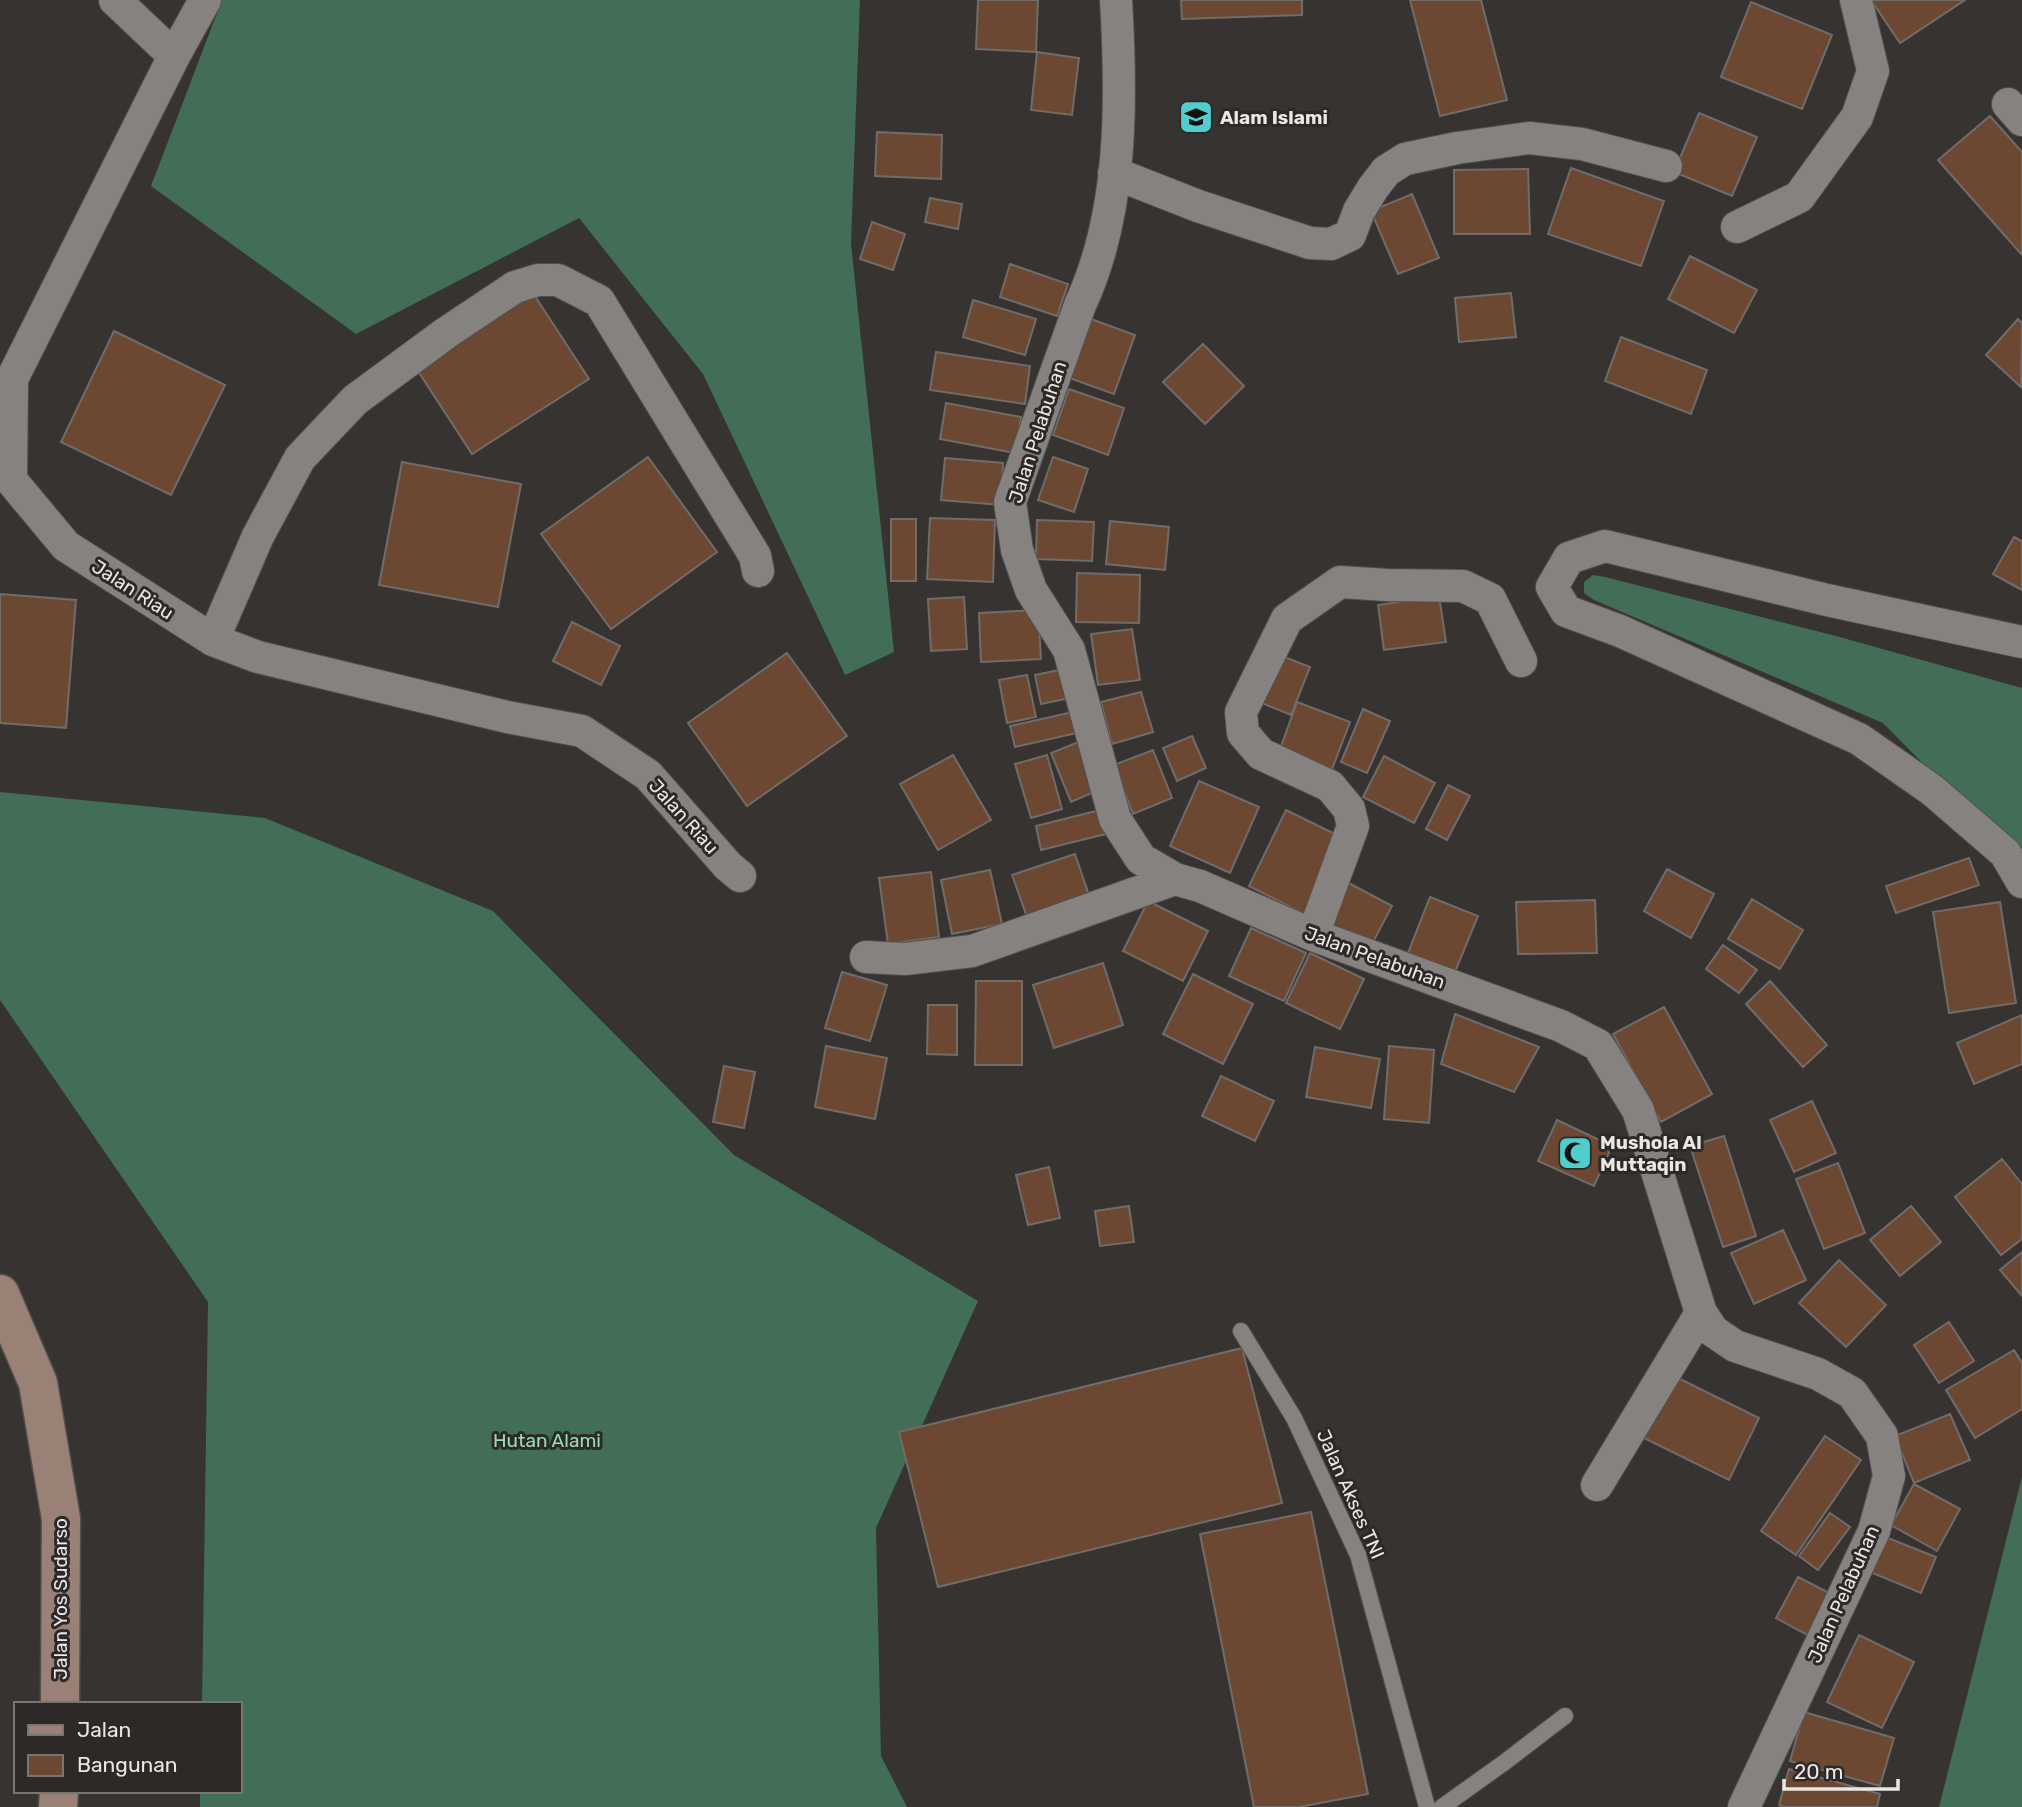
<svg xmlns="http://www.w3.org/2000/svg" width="2022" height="1807" viewBox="0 0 2022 1807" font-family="Rubik,sans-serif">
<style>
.forest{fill:#426d57}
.building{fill:#6c4832;stroke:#706c6a;stroke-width:2}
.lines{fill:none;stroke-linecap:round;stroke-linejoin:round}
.lane-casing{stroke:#534f4e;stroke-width:18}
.street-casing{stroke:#534f4e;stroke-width:34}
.secondary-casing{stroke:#534f4e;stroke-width:41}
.lane{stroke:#868280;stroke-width:16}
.street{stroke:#868280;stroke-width:32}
.secondary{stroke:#998275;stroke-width:38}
.labels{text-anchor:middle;stroke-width:6;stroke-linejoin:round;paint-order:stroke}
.poi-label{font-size:19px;font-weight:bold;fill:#eae7e6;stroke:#2c2927;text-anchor:start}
.street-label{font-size:19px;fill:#eae7e6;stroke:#2c2927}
.park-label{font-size:19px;fill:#97dfb9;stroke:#2c2927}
</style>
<rect width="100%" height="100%" fill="#363331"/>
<path class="forest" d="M222 0H860L851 244 894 652 845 675 703 374 579 218 356 334 151 186Z
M1593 575 1605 577 1836 636 2022 688V864L1883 723 1594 600 1584 593V582Z
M0 792 265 818 493 911 734 1155 978 1301 876 1528 881 1756 907 1807H200V1791H240V1704H202L208 1302 0 1000Z
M2022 1477V1807H1939Z"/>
<path class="building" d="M978 0H1038L1036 52 976 49Z
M1181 0H1302V15L1182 19Z
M1410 0H1481L1507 100 1440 116Z
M1871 0H1965L1900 43Z
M1751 2 1832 35 1802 109 1721 77Z
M1037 52 1079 58 1072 115 1031 110Z
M1699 113 1757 137 1732 196 1674 172Z
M1990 116 2022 152V255L1938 160Z
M877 132 942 135 941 179 875 176Z
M1571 168 1664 201 1641 266 1548 234Z
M1528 169 1530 234H1454V170Z
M1412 194 1439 258 1398 274 1371 211Z
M930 198 962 204 958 229 925 222Z
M872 222 905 234 893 270 860 259Z
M1690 256 1757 290 1734 333 1668 299Z
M1010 264 1068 284 1057 316 1000 297Z
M531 290 589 379 472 454 414 365Z
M1511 293 1516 337 1459 342 1455 298Z
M973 300 1036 319 1025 355 963 337Z
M1091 319 1135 335 1114 394 1069 378Z
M2018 319 2022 323 2021 387 1986 355Z
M114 331 225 385 171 495 61 442Z
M1621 337 1707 370 1691 414 1605 381Z
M1203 344 1244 386 1205 424 1163 382Z
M936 352 1030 366 1025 404 930 390Z
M1069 389 1124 408 1108 455 1053 435Z
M946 403 1021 417 1015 453 940 439Z
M648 457 717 552 611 629 541 534Z
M1053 457 1088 469 1074 512 1038 500Z
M945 458 1003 463 1001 505 941 500Z
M402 462 521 484 498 607 379 585Z
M930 518 995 520 993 582 927 579Z
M891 519H916V581H891Z
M1037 520 1094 522 1092 561 1036 559Z
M1110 521 1169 527 1165 570 1106 564Z
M2014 537 2022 541V590L1993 574Z
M1077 573 1140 575 1139 623 1076 622Z
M0 594 76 600 66 728 0 723Z
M1439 596 1446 642 1384 650 1378 605Z
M964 597 967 649 931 651 928 599Z
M1038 610 1041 659 981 662 979 613Z
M572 622 620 646 601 685 553 661Z
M1132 629 1140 680 1098 685 1091 634Z
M787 653 847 736 747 806 688 723Z
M1277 654 1310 667 1291 715 1257 701Z
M1064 669 1070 698 1041 704 1035 675Z
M1027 675 1036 717 1007 723 999 680Z
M1141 692 1153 732 1112 744 1101 702Z
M1297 702 1350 722 1331 772 1279 752Z
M1363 709 1390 721 1367 773 1341 762Z
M1073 712 1077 733 1015 747 1010 726Z
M1192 736 1206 768 1177 781 1163 748Z
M1081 741 1101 789 1071 802 1051 753Z
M1153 750 1172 798 1133 814 1114 765Z
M953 755 991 820 938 850 900 784Z
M1047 755 1062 809 1031 818 1015 764Z
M1384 756 1435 783 1414 823 1363 797Z
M1199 781 1259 807 1230 873 1170 846Z
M1448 785 1470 796 1447 840 1426 829Z
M1100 810 1106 834 1041 850 1036 826Z
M1286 810 1343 838 1306 915 1249 886Z
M1075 854 1090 898 1028 920 1012 875Z
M1969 858 1979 885 1896 913 1886 886Z
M1667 869 1714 894 1691 938 1644 911Z
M990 870 1002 924 952 934 941 880Z
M931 872 939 937 888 944 879 878Z
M1345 881 1392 906 1371 946 1323 920Z
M1430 897 1478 916 1455 972 1408 953Z
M1752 899 1803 930 1780 969 1728 939Z
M1595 900 1597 953 1518 954 1516 902Z
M1148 901 1208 931 1183 981 1123 951Z
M2000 902 2016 1003 1949 1013 1933 912Z
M1251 928 1306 953 1284 1001 1229 976Z
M1723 945 1757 970 1739 993 1706 969Z
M1310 953 1364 979 1340 1029 1286 1003Z
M1103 963 1123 1025 1054 1048 1033 985Z
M842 972 887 985 870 1041 825 1028Z
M1193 974 1253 1004 1223 1064 1163 1034Z
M976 981H1022V1065H975Z
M1770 981 1827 1045 1803 1067 1746 1004Z
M928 1005H957V1055L927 1054Z
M1664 1007 1712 1094 1661 1122 1613 1034Z
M1455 1014 1539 1047 1514 1092 1441 1064Z
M2022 1015V1064L1974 1084 1957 1043Z
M826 1046 887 1058 875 1119 815 1107Z
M1389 1046 1434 1050 1429 1123 1384 1119Z
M1315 1047 1380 1059 1371 1108 1306 1097Z
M724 1066 755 1072 744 1128 713 1122Z
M1221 1076 1274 1101 1255 1141 1202 1116Z
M1812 1101 1836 1153 1794 1172 1770 1120Z
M1557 1120 1612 1146 1594 1186 1538 1161Z
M1724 1136 1756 1236 1723 1247 1690 1146Z
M2002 1159 2022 1184V1239L2001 1255 1955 1197Z
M1838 1163 1865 1233 1824 1249 1796 1179Z
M1049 1167 1060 1218 1028 1225 1016 1175Z
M1129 1206 1134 1242 1100 1246 1095 1211Z
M1911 1206 1941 1242 1900 1276 1870 1240Z
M1783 1230 1806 1280 1754 1304 1731 1253Z
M2022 1252V1296L2000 1270Z
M1839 1260 1886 1305 1846 1347 1799 1303Z
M1949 1322 1974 1361 1939 1383 1914 1345Z
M1242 1348 1282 1503 938 1587 899 1432Z
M2014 1350 2022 1363V1409L1975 1438 1946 1390Z
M1672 1375 1759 1418 1729 1480 1642 1437Z
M1950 1414 1970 1460 1914 1483 1895 1436Z
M1825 1436 1861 1460 1796 1555 1761 1531Z
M1914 1484 1960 1509 1937 1551 1891 1525Z
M1311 1512 1368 1794 1299 1807H1254L1200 1534Z
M1830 1513 1850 1527 1818 1570 1799 1556Z
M1883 1536 1936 1557 1921 1593 1870 1572Z
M1798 1577 1831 1594 1809 1636 1776 1618Z
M1859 1635 1914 1662 1882 1728 1827 1702Z
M1804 1712 1894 1738 1880 1786 1790 1761Z
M1789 1769 1880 1794 1877 1807H1785L1779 1805Z"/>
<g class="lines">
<g class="lane-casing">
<path id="lane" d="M1241 1331 1294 1418 1358 1555 1427 1807
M1442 1807 1505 1762 1565 1716"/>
</g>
<g class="street-casing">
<path id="street" d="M115 0 174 56
M205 0 174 56 12 379 11 480 66 546 213 640 258 657 507 717 582 731 648 775 728 866 740 876
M1116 0C1122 100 1123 213 1080 305L1010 502 1017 550 1031 590 1069 650 1115 819 1141 859 1175 879 1200 886 1313 935 1561 1026 1598 1045 1638 1110 1701 1313 1713 1331 1735 1346 1818 1374 1852 1393 1882 1436 1889 1476 1874 1531 1744 1807
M2008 104 2022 120
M1114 173 1198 206 1310 243 1331 244 1350 235 1359 211 1373 188 1386 171 1405 159 1457 148 1529 138 1582 144 1666 166
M1737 227 1799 197 1857 117 1873 71 1856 0
M213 640 258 536 300 458 355 400 446 333 515 287 538 280H558L599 301 755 556 758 571
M2022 642 1827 600 1605 546 1569 558 1552 587 1566 611 1620 631 1859 739 1932 790 2005 853 2022 882
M1313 935 1353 826 1349 809 1330 786 1261 754 1243 733 1241 712 1287 619 1340 582 1387 585 1463 586 1490 599 1521 661
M866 957 905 959 972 951 1175 879
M1597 1485 1701 1313"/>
</g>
<g class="secondary-casing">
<path id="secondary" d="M0 1294 38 1383 61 1519 60 1704
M58 1807 59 1791"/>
</g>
<use href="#lane" class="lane"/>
<use href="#street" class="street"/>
<use href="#secondary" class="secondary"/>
</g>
<defs>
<g id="school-square" transform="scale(1.75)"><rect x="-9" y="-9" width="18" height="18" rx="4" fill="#52cdce" stroke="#2c2927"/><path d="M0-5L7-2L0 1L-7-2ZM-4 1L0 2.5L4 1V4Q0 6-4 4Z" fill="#111"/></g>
<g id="mosque-square" transform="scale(1.75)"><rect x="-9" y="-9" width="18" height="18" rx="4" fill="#52cdce" stroke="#2c2927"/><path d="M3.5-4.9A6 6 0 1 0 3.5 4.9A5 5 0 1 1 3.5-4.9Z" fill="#111"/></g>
</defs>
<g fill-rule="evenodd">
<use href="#school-square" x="1196" y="117"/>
<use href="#mosque-square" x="1575" y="1153"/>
</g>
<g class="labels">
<g class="poi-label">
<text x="1220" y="124">Alam Islami</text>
<text x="1600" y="1149">Mushola Al<tspan x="1600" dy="22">Muttaqin</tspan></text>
</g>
<g class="street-label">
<text transform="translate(1037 432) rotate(-72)" y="7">Jalan Pelabuhan</text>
<text transform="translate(133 589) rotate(33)" y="7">Jalan Riau</text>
<text transform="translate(684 816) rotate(48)" y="7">Jalan Riau</text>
<text transform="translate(1375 957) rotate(20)" y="7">Jalan Pelabuhan</text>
<text transform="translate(1351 1494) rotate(66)" y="7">Jalan Akses TNI</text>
<text transform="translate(1843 1594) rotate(-66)" y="7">Jalan Pelabuhan</text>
<text transform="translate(60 1599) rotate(-90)" y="7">Jalan Yos Sudarso</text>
</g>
<g class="park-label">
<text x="547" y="1447">Hutan Alami</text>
</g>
</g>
<rect x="14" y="1702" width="228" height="91" fill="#2c2927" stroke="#787573" stroke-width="2"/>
<rect x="28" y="1725" width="35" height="10" fill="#998275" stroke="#787573" stroke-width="2"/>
<text x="77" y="1737" font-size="21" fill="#eae7e6">Jalan</text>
<rect x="28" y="1755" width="35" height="21" fill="#6c4832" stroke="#787573" stroke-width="2"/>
<text x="77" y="1772" font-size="21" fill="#eae7e6">Bangunan</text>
<path d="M1784 1779v10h114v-10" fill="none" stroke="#eae7e6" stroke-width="3.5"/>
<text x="1794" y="1779" font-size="21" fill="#eae7e6" stroke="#2c2927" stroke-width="5" paint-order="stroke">20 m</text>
</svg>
